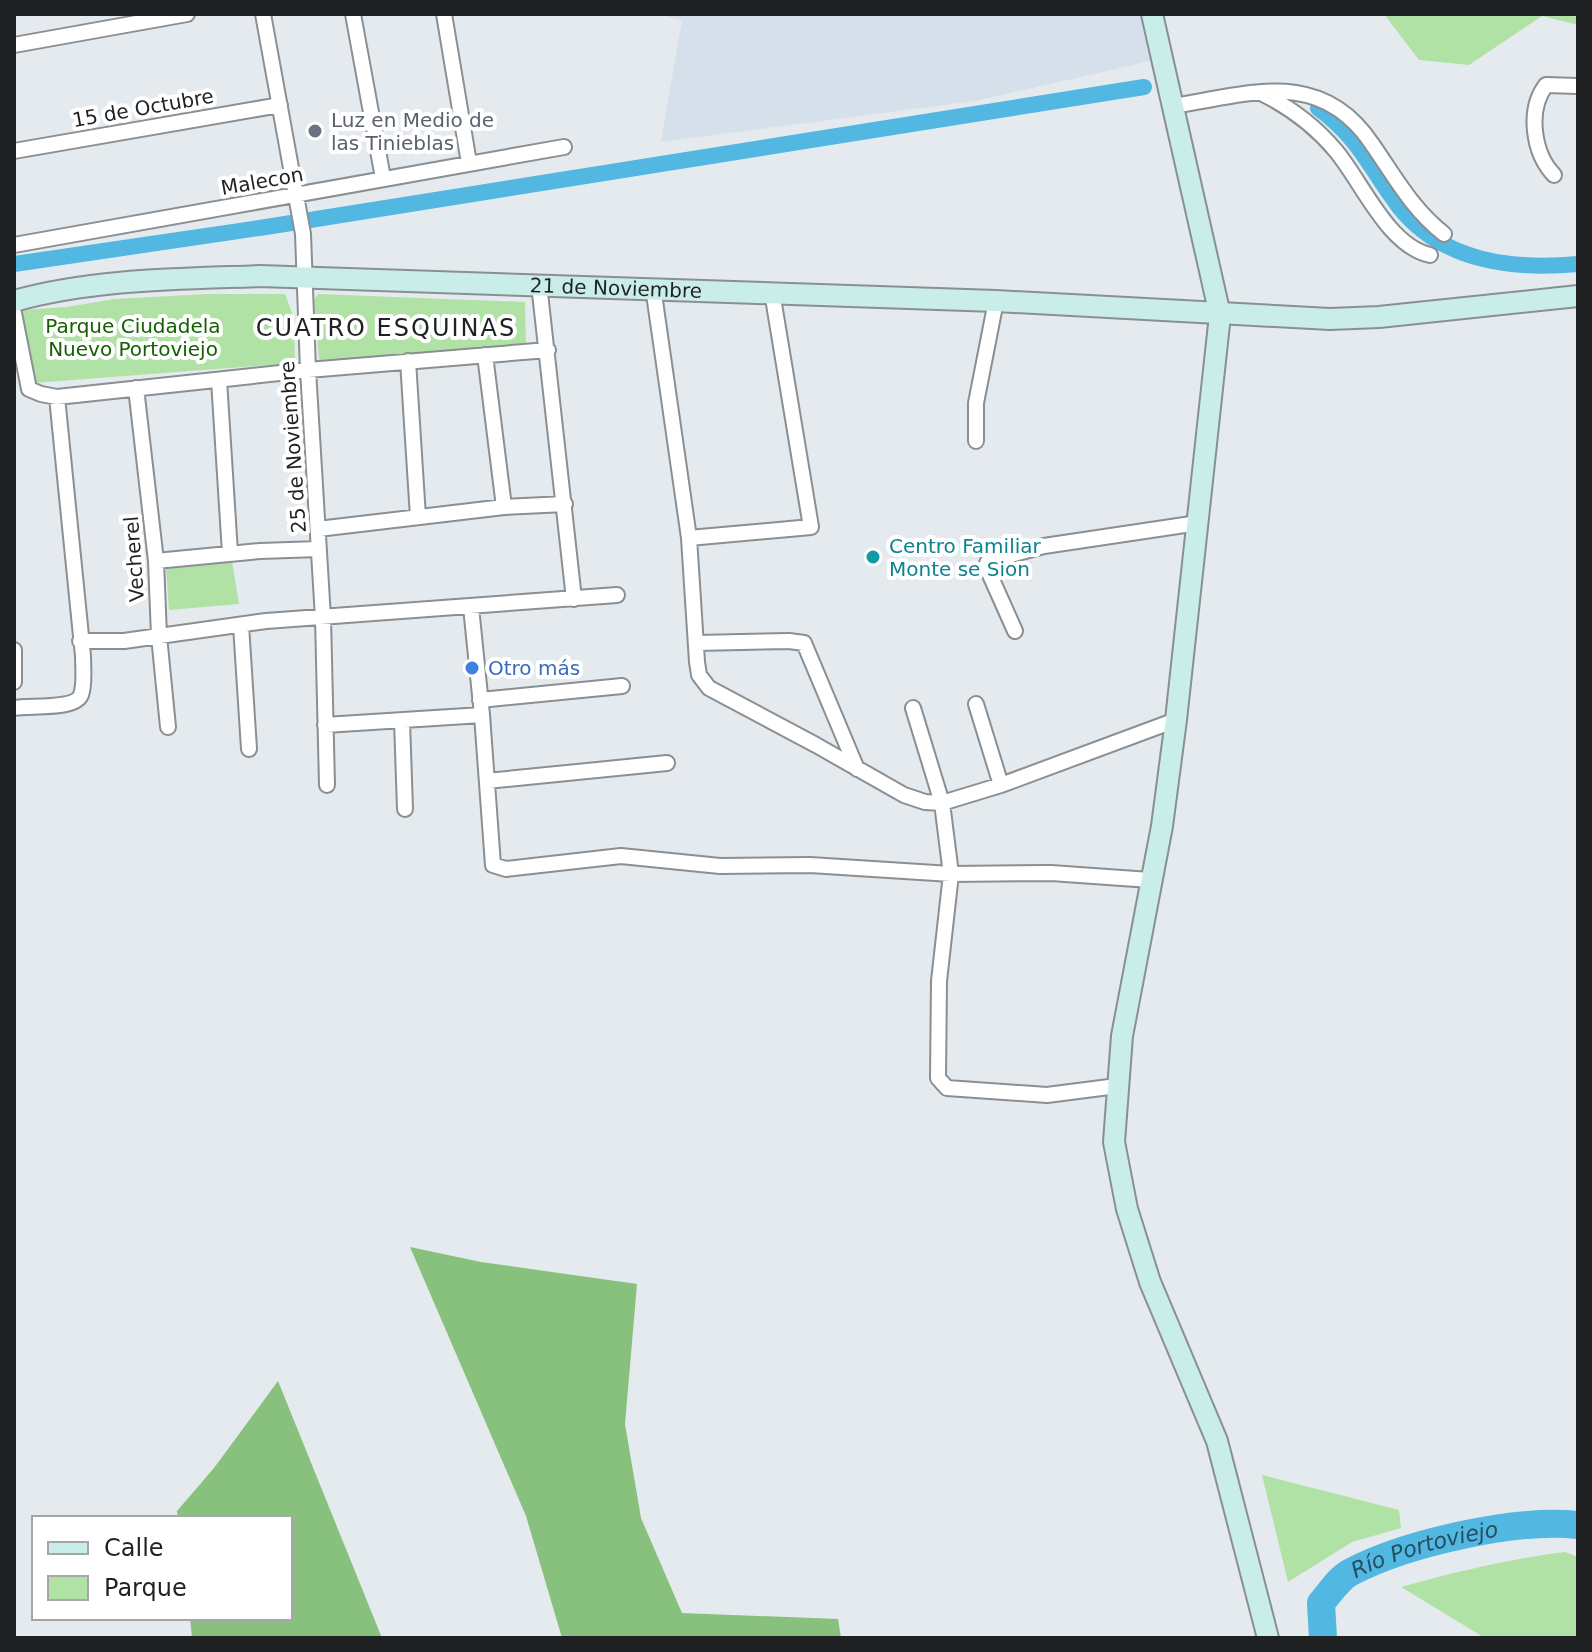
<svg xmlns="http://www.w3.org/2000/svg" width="1592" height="1652" viewBox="0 0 1592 1652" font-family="'DejaVu Sans',sans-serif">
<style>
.built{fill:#d5e0ea}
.green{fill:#b0e2a6}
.forest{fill:#88c17d}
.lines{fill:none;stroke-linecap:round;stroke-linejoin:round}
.canal{stroke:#52b7e1;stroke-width:16}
.river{stroke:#52b7e1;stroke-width:28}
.street-casing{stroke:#8a8f93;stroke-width:18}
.secondary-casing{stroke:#8a8f93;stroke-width:24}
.street{stroke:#fff;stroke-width:14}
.secondary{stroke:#c9ede9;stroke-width:20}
.worship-dot{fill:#6b7280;stroke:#fff;stroke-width:3}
.culture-dot{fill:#0f9aa8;stroke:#fff;stroke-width:3}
.shop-dot{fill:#3f7fe0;stroke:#fff;stroke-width:3}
.labels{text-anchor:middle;stroke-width:8;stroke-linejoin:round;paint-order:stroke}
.street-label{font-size:20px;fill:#1f2123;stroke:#fff}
.worship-label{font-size:20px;fill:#5b616d;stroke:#fff;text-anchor:start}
.park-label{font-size:20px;fill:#126000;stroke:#fff}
.culture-label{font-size:20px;fill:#0d838f;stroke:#fff;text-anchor:start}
.shop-label{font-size:20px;fill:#366cbe;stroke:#fff;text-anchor:start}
.water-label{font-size:22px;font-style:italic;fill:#244f61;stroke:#fff}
.quarter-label{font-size:24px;letter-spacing:2px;fill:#1f2123;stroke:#fff}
</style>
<rect width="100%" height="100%" fill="#e5eaee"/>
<path class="built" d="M658 14H1140L1150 61 975 101 661 142 682 20Z"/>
<path class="green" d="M1384 14H1578V25L1542 16 1469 65 1419 60Z
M208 294H285L294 318 295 363 34 383 20 334 23 310 67 307 114 299Z
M318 294 525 302 526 345 320 371 314 300Z
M231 555 239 604 169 610 166 567Z
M1262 1475 1399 1510 1401 1528 1352 1542 1288 1582Z
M1565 1552 1578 1557V1638H1485L1401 1587C1456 1572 1509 1559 1565 1552Z"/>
<path class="forest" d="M410 1247 481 1262 637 1284 625 1424 641 1518 682 1613 838 1619 841 1638H562L526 1516Z
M278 1381 382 1638H192L190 1618H290V1518H178L177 1511 214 1468Z"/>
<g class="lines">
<path class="canal" d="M1318 108C1361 140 1369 168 1399 207 1443 262 1512 270 1578 264
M14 264 266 227 1144 87"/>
<path class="river" id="s1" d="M1323 1638 1321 1603C1330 1593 1339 1578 1351 1572 1406 1543 1517 1518 1578 1525"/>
<g class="street-casing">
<path id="street" d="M263 14 303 234 308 370 323 618 327 785
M353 14 383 178
M444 14 469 163
M14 45 187 14
M1263 94C1291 108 1316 127 1336 151 1362 182 1388 246 1430 255
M1173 106C1249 94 1321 67 1372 144 1395 177 1412 209 1444 234
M14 151 280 105
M1554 175C1533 153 1527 110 1546 85L1578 86
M14 245 564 147
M539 284 574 599
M653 287 689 538 697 662 699 675 709 688 816 745 904 795 925 802 942 803 1001 785 1176 720
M14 313 29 389 41 394 57 397 308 370 548 350
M485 355 504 507
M408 361 418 517
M219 380 230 553
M136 388 156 561 159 636 168 727
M976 441V403L996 301
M318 529 504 507 565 504
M689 538 811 527 772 292
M156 561 260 551 319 549
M471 607 482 715 493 865 506 869 621 856 720 866 810 865 951 874 939 981 938 1078 947 1088 1047 1095 1117 1086
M241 625 249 749
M1015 631 986 566 988 561 1044 546 1198 523
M80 641H124L266 621 617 595
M696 643 789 641 804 643 857 769
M14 650V682
M480 700 622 686
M976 704 1001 785
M14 708C30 705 75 710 81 695 85 684 83 667 83 656L57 397
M913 708 942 803 951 874 1051 873 1150 880
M402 721 405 809
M325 725 482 715
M487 781 667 763"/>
</g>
<g class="secondary-casing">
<g id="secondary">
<path d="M1152 14 1220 315 1176 720 1162 826 1122 1036 1114 1142 1127 1209 1150 1282 1217 1441 1268 1638"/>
<path id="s2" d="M14 301C93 279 178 279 260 276L996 301 1330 319 1379 317 1578 296"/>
</g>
</g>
<use href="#street" class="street"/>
<use href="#secondary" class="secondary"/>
</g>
<circle class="worship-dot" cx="315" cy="131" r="8"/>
<circle class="culture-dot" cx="873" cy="557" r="8"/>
<circle class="shop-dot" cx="472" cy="668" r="8"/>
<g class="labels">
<g class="street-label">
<text transform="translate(143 108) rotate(-10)" y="7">15 de Octubre</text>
<text transform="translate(262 181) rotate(-10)" y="7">Malecon</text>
<text dy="7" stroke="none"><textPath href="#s2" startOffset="604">21 de Noviembre</textPath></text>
<text transform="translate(293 447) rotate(-94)" y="7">25 de Noviembre</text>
<text transform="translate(134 559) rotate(-94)" y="7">Vecherel</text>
</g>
<g class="worship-label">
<text x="331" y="127">Luz en Medio de<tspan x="331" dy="23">las Tinieblas</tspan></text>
</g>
<g class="park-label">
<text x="133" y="333">Parque Ciudadela<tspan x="133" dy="23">Nuevo Portoviejo</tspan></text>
</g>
<g class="culture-label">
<text x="889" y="553">Centro Familiar<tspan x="889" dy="23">Monte se Sion</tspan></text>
</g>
<g class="shop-label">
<text x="488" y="675">Otro más</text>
</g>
<g class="water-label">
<text dy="8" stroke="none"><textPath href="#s1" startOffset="156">Río Portoviejo</textPath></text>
</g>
<g class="quarter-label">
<text x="386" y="336">CUATRO ESQUINAS</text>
</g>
</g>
<rect width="1592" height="1652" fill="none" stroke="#1f2123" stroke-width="32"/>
<rect x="32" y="1516" width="260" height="104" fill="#ffffff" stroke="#a5a6a7" stroke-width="2"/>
<rect x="48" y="1542" width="40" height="12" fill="#c9ede9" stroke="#a5a6a7" stroke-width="2"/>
<text x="104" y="1556" font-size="24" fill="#1f2123">Calle</text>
<rect x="48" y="1576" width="40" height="24" fill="#b0e2a6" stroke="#a5a6a7" stroke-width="2"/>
<text x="104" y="1596" font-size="24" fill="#1f2123">Parque</text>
</svg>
